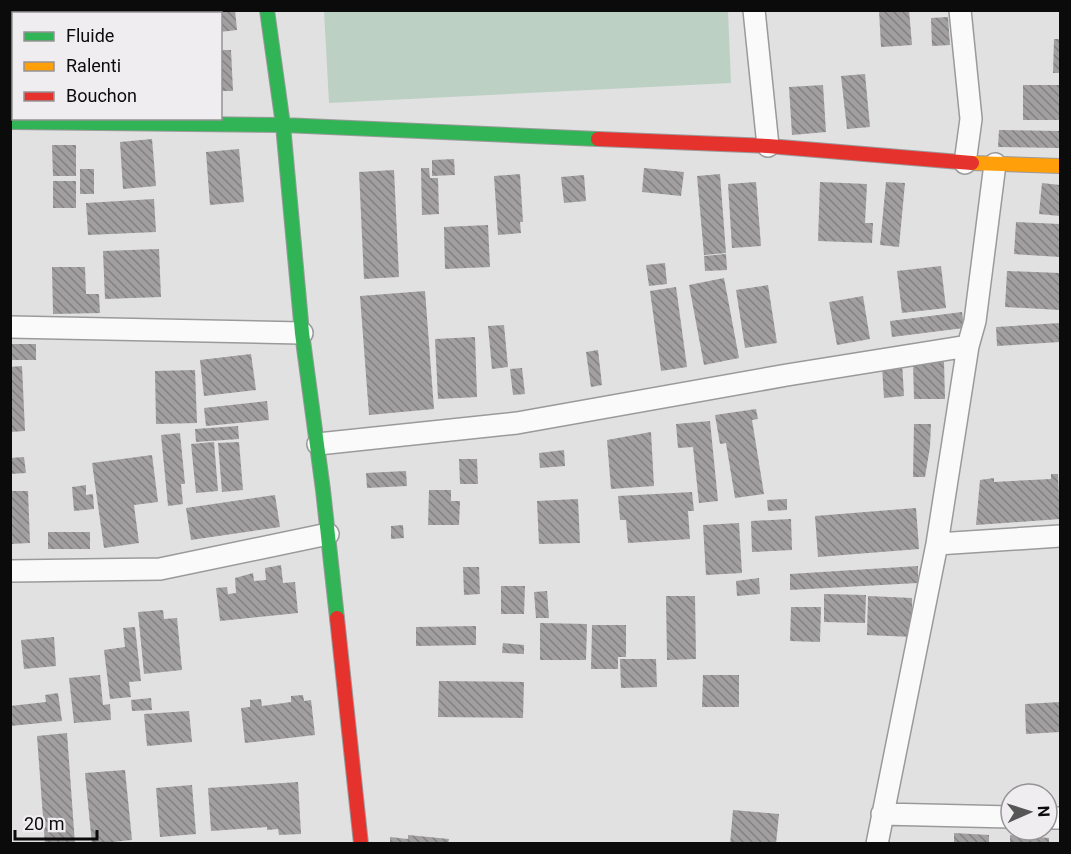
<svg xmlns="http://www.w3.org/2000/svg" width="1071" height="854" viewBox="0 0 1071 854" font-family="Roboto,sans-serif">
<style>
.pitch{fill:#bdd0c4}
.building{fill:url(#building-back-hatch)}
.lines{fill:none;stroke-linecap:round;stroke-linejoin:round}
.street-casing{stroke:#9b9a9b;stroke-width:24}
.fast-casing{stroke:#9b9a9b;stroke-width:16}
.slow-casing{stroke:#9b9a9b;stroke-width:16}
.jam-casing{stroke:#9b9a9b;stroke-width:16}
.street{stroke:#fbfafb;stroke-width:21}
.fast{stroke:#30b455;stroke-width:14}
.slow{stroke:#ff9f0a;stroke-width:14}
.jam{stroke:#e5322d;stroke-width:14}
</style>
<defs>
<pattern id="building-back-hatch" width="6" height="6" patternUnits="userSpaceOnUse" patternTransform="scale(1.5)"><rect width="6" height="6" fill="#a19f9f"/><path d="M-1 5l2 2M0 0l6 6M5-1l2 2" fill="none" stroke="#828080"/></pattern>
</defs>
<rect width="100%" height="100%" fill="#e2e1e2"/>
<path class="pitch" d="M324 11H728L731 83 329 103Z"/>
<path class="building" d="M10 10H31V14H14V26H10Z
M156 10H235L237 30 220 32V14H156Z
M879 10H909L912 45 881 47Z
M948 17 950 45 932 46 931 18Z
M14 28V70H10V29Z
M1054 39H1060V73H1053Z
M220 50H231L233 91H220Z
M865 74 870 127 847 129 841 76Z
M823 85 826 132 792 135 789 87Z
M1023 85H1060V120H1023Z
M999 130 1060 131V148L998 147Z
M152 139 156 186 123 189 120 142Z
M52 145H76V176H53Z
M239 149 244 202 210 205 206 152Z
M454 159 455 175 432 176V160Z
M421 168H429L430 178H438L439 214 422 215Z
M644 168 684 172 681 196 642 192Z
M80 169H94V194H80Z
M394 170 399 277 364 279 359 172Z
M520 174 523 222H520L521 233 498 235 494 176Z
M720 174 726 253 704 255 697 176Z
M584 175 586 201 564 203 561 177Z
M53 181H76V208H53Z
M756 182 761 246 732 248 728 184Z
M820 182 867 184 865 223H873L872 243 818 241Z
M886 182 905 183 899 247 880 245Z
M1042 183 1060 185V216L1039 214Z
M154 199 156 232 88 235 86 203Z
M1016 222 1060 224V257L1014 254Z
M488 225 490 267 445 269 444 227Z
M159 249 161 297 105 299 103 251Z
M726 254 727 270 705 271 704 256Z
M665 263 667 284 649 286 646 265Z
M941 266 946 308 902 313 897 271Z
M52 267H85L86 294H99L100 313 53 314Z
M1007 271 1060 273V310L1005 307Z
M724 278 739 358 704 365 689 285Z
M768 285 777 343 745 348 736 290Z
M676 287 687 367 661 371 650 291Z
M425 291 434 409 369 415 360 296Z
M863 296 870 339 837 345 829 302Z
M962 312 964 328 892 337 890 321Z
M1060 323V342L997 346 996 327Z
M504 325 508 367 492 369 488 326Z
M475 337 477 397 438 399 435 339Z
M10 344H36V360H10Z
M598 350 602 385 591 387 586 352Z
M251 354 256 390 204 396 200 360Z
M902 362 904 396 884 398 882 367Z
M913 362H944L945 399H914Z
M22 366 25 431 10 432V367Z
M522 368 525 394 513 395 510 369Z
M195 370 197 423 156 424 155 371Z
M267 401 269 420 206 426 204 408Z
M756 409 758 419 752 420 764 494 735 498 726 443 720 444 715 415Z
M710 421 718 501 699 503 693 447 678 448 676 424Z
M914 424H931L930 447 925 477H913Z
M238 426 239 439 196 442 195 429Z
M651 432 654 486 611 489 607 440Z
M180 433 185 484H181L183 504 168 506 161 435Z
M214 442 218 491 196 493 191 444Z
M239 442 243 490 222 492 218 443Z
M564 450 565 466 540 468 539 453Z
M152 455 158 502 134 505 139 543 104 548 92 463Z
M24 457 26 473 10 474V458Z
M459 459H477L478 484H460Z
M406 471 407 486 367 488 366 473Z
M1051 474H1058L1060 519 976 525 980 480 994 478V482L1051 479Z
M86 485V495L93 494 94 509 74 511 72 487Z
M429 490H451V501H460L459 525H428Z
M10 491H28L30 543 10 544Z
M692 492 694 511H688L690 539 628 543 626 520H620L618 496Z
M275 495 280 527 191 540 186 508Z
M578 499 580 543 539 544 537 501Z
M787 499V510L768 511 767 500Z
M916 508 919 549 818 557 815 516Z
M791 519 792 550 752 552 751 521Z
M739 523 742 573 706 575 703 525Z
M403 525 404 538 391 539V526Z
M48 532H90V549H48Z
M281 565 283 583 295 582 298 613 220 621 216 588 227 587 228 594 236 593 235 578 253 573 254 581 266 580 265 568Z
M918 566V583L790 590V574Z
M463 567H479L480 594 464 595Z
M759 578 760 594 737 596 736 581Z
M501 586H525L524 614H501Z
M547 591 549 618H536L534 592Z
M824 594 866 595 865 623 824 622Z
M666 596H695L696 659 667 660Z
M868 596 912 598V637L867 635Z
M791 607H821L820 642 790 641Z
M163 610 164 619 177 618 182 670 144 674 138 612Z
M540 623 587 624 586 660H540Z
M592 625H626V657H618V669H591Z
M476 626V645L416 646V627Z
M135 627 141 681 129 682 131 697 110 699 104 650 125 647 123 628Z
M54 637 56 666 24 669 21 640Z
M503 643 524 645V654L502 653Z
M620 659H656L657 687 621 688Z
M100 675 103 705 110 704 111 720 74 723 69 678Z
M703 675H739V707H702Z
M439 681 524 682 523 718 438 717Z
M58 693 62 721 10 726V706L46 702 45 695Z
M303 695 304 701 311 700 315 735 245 743 241 708 250 707V700L261 699 262 706 291 702V696Z
M151 698 152 710 132 711 131 700Z
M1060 702V732L1026 734 1025 704Z
M189 711 192 742 147 746 144 714Z
M67 733 75 844H45L37 736Z
M125 770 132 840 92 844 85 773Z
M298 782 301 834 279 835 278 829 267 830V827L211 831 208 788Z
M192 785 196 834 160 837 156 788Z
M733 810 779 814 776 844H730Z
M954 833 989 835V844H954Z
M408 835 449 839 448 844H390V837L408 839Z
M1010 835 1049 838V844H1010Z"/>
<g class="lines">
<g class="street-casing">
<path id="street" d="M754 10 768 146
M960 10 971 119 965 163
M10 327 302 333
M318 444 517 423 787 375 968 346
M937 544 1060 536
M10 571 160 569 328 534
M882 814 1011 817
M1047 818H1060
M877 844 937 544 968 346 975 321 995 164"/>
</g>
<g class="fast-casing">
<path id="fast" d="M267 10 283 125 302 333 323 490 337 618
M10 122 283 125 598 139"/>
</g>
<g class="slow-casing">
<path id="slow" d="M972 163 1060 166"/>
</g>
<g class="jam-casing">
<path id="jam" d="M598 139 768 146 972 163
M337 618 361 844"/>
</g>
<use href="#street" class="street"/>
<use href="#fast" class="fast"/>
<use href="#slow" class="slow"/>
<use href="#jam" class="jam"/>
</g>
<rect width="1071" height="854" fill="none" stroke="#0c0b0c" stroke-width="24"/>
<rect x="12" y="12" width="210" height="108" fill="#f0edf0" stroke="#959395" stroke-width="1.5"/>
<rect x="24" y="32" width="30" height="9" fill="#30b455" stroke="#959395" stroke-width="1.5"/>
<text x="66" y="42" font-size="18" fill="#0c0b0c">Fluide</text>
<rect x="24" y="62" width="30" height="9" fill="#ff9f0a" stroke="#959395" stroke-width="1.5"/>
<text x="66" y="72" font-size="18" fill="#0c0b0c">Ralenti</text>
<rect x="24" y="92" width="30" height="9" fill="#e5322d" stroke="#959395" stroke-width="1.5"/>
<text x="66" y="102" font-size="18" fill="#0c0b0c">Bouchon</text>
<g transform="translate(1029 812) rotate(87)"><circle r="28" fill="#f0edf0" stroke="#959395" stroke-width="1.5"/>
<path d="M0-4.5L10 22L0 15L-10 22Z" fill="#575657"/>
<text y="-9" font-size="16" font-weight="bold" text-anchor="middle" fill="#0c0b0c">N</text>
</g>
<path d="M15 830v9h82v-9" fill="none" stroke="#0c0b0c" stroke-width="3"/>
<text x="24" y="830" font-size="18" fill="#0c0b0c" stroke="#f0edf0" stroke-width="4.5" paint-order="stroke">20 m</text>
</svg>
